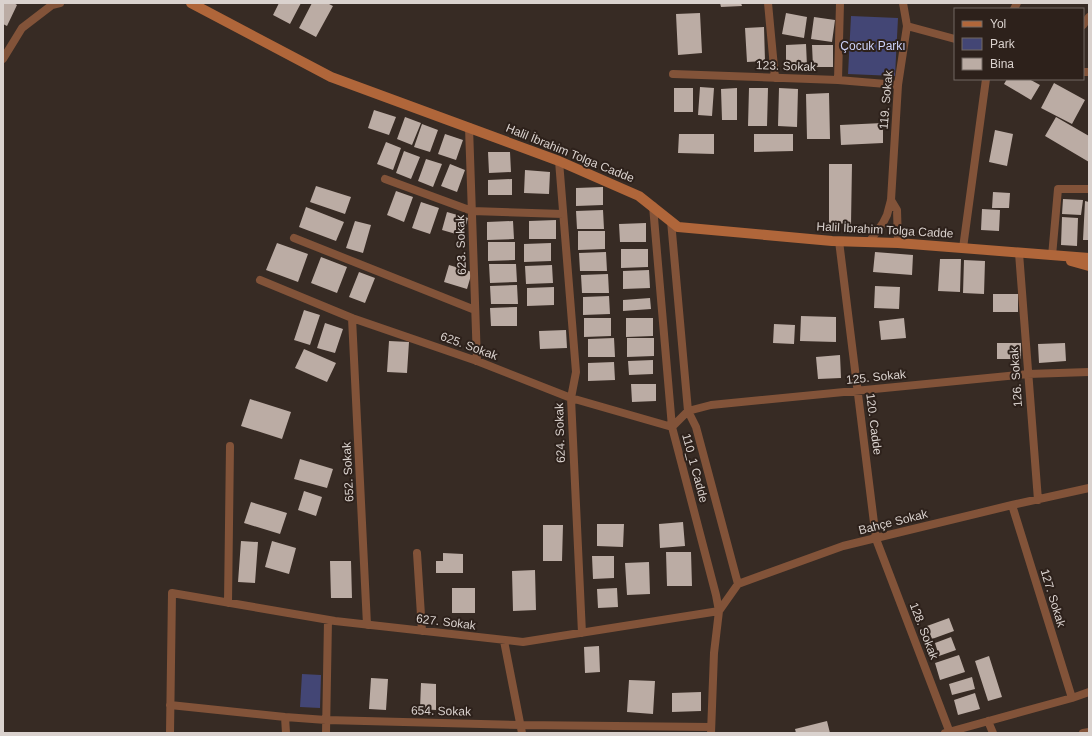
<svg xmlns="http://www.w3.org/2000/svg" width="1092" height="736" viewBox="0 0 1092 736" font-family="Helvetica,sans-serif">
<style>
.green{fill:#434675}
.building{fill:#bbaca4}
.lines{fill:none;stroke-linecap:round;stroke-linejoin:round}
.street{stroke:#825339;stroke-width:8}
.secondary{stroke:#b0663a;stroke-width:10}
.labels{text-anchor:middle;stroke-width:4;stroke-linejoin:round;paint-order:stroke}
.park-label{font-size:12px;fill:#cbd0f7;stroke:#2d211b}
.street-label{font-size:12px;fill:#dad2ce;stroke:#2d211b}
</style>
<rect width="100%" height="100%" fill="#372b24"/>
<path class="green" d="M851 16 898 18 895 76 848 74Z
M302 674 321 675 320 708 300 707Z"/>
<path class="building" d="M3 3H14L17 5 7 26 3 24Z
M279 3H301L290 24 273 15Z
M312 3H327L333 6 316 37 299 28Z
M720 3H741L742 6 721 7Z
M700 13 702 53 678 55 676 14Z
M786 13 807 17 804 38 782 34Z
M814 17 835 20 832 42 811 39Z
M764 27 765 61 747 62 745 28Z
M806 44 807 66 786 67V45Z
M812 45H833V67H813Z
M1007 79H1029L1040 85 1031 100 1004 84Z
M1054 83 1085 100 1072 124 1041 108Z
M700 87 714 88 712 116 698 115Z
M674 88H693V112H674Z
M737 88V120H722L721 89Z
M749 88H768L767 126H748Z
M779 88 798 89 797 127 778 126Z
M829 93 830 139H807L806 94Z
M374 110 396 117 389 135 368 128Z
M405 117 421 123 412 145 397 139Z
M1056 117 1089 136V162L1045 136Z
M883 123V143L841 145 840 125Z
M422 124 438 130 430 152 414 147Z
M995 130 1013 134 1007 166 989 162Z
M445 134 463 140 456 160 438 154Z
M679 134H714V154L678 153Z
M754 134H793V151L754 152Z
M386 142 401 148 393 170 377 164Z
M404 151 420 157 411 179 396 173Z
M488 152H510L511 172 489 173Z
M426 159 442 164 433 187 418 181Z
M450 164 465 170 457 192 441 186Z
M829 164H852L851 224 829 223Z
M525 170 550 172 549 194 524 193Z
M512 179V195H488V180Z
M316 186 351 197 345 214 310 202Z
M603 187V205L576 206V188Z
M396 191 413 197 404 222 387 215Z
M993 192 1010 193 1009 208H992Z
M1063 199 1083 200 1081 215 1062 214Z
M1085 201 1089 202V240H1083Z
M421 202 439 208 430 234 412 228Z
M306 207 344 222 336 241 299 227Z
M982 209 1000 210 999 231 981 230Z
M603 210 604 229H577L576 211Z
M447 212 468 218 463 236 442 230Z
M1062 217 1078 218 1077 246 1061 245Z
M556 220V239H529V221Z
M355 221 371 225 363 253 346 248Z
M513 221 514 239 487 240V222Z
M646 223V242H620L619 224Z
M578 231H605V249L578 250Z
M488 242H515V260L488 261Z
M277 243 308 254 298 282 266 270Z
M551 243V261L524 262V244Z
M621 249H648V267L621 268Z
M606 252 607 271H580L579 253Z
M875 252 913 255 912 275 873 272Z
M321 257 347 267 337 293 311 283Z
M940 259H961L960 292 938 291Z
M964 260 985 261 984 294 963 293Z
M489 264H516L517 282 490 283Z
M449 265 472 272 467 289 444 282Z
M552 265 553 283 526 284 525 266Z
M649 270 650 288 623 289V271Z
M359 272 375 278 365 303 349 297Z
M608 274 609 293H582L581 275Z
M517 285 518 304H491L490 286Z
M875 286 900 287 899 309 874 308Z
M554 287V305L527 306V288Z
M993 294H1018V312H993Z
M609 296 610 314 583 315V297Z
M650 298 651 309 623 311V300Z
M517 307V326H491L490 308Z
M304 310 320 315 310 345 294 340Z
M801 316 836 317V342L800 341Z
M584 318H611V336L584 337Z
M626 318H653V336L626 337Z
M904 318 906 338 881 340 879 321Z
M325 323 343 329 335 353 317 348Z
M774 324 795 325 794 344 773 343Z
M566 330 567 348 540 349 539 331Z
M614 338 615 357H588V339Z
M627 338H654V356L627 357Z
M389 341 409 342 407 373 387 372Z
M997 343H1021V359H997Z
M1065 343 1066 361 1039 363 1038 344Z
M304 349 336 363 327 382 295 368Z
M840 355 841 378 818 379 816 357Z
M653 360V374L629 375 628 361Z
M614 362 615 380 588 381V363Z
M631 384H656V401L632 402Z
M250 399 291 412 282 439 241 426Z
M300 459 333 469 327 488 294 479Z
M304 491 322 497 316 516 298 510Z
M251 502 287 513 280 534 244 523Z
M683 522 685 546 660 548 659 524Z
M597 524H624L623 547 597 546Z
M543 525H563L562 561H543Z
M241 541 258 542 255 583 238 582Z
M272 541 296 548 289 574 265 567Z
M666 552H691L692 586H667Z
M443 553 463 554V573H436V561H443Z
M592 556H614V578L593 579Z
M330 561H351L352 598H331Z
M649 562 650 594 627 595 625 563Z
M535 570 536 610 513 611 512 571Z
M452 588H475V613H452Z
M617 588 618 607 598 608 597 589Z
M949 618 954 631 932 639 927 626Z
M951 637 956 650 939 656 935 643Z
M599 646 600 672 585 673 584 647Z
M959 655 965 672 940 680 935 663Z
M989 656 1002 697 988 701 975 661Z
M972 677 975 689 952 695 949 684Z
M371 678 388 679 386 710 369 709Z
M629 680 655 681 653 714 627 712Z
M421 683 436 684V710L420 709Z
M701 692V711L672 712V693Z
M975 693 980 709 958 715 954 700Z
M827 721 830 733H796L795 729Z"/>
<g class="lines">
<path class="street" d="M768 3 775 78
M1014 9 1017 3
M1083 25 1089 17
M907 26 955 39
M3 59 22 28 52 5 60 3
M1083 72H1089
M673 74 838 80 898 85
M838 80 840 3
M469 127 477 361
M559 161 576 372 571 398 582 633
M385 179 472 211 563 214
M891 200 897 210 898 243
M653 206 672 427 716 595 719 611 714 653 711 733
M671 221 688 411 696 427 738 584
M294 238 475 310
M839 241 876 539 950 733
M869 242 883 223 887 215 891 200 898 85 907 26 903 3
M963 248 986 79
M1019 253 1038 500
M1052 256 1058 189H1089
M260 280 352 318 477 361 571 398 672 427 688 411 711 405 1028 374 1089 372
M352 318 367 625
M1012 505 1072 698
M417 553 422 631
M228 603 230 446
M719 611 738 584 843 546 1012 505 1089 488
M504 641 522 733
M170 705 285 717 326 720 520 725 711 727
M285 717 286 733
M988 721 993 733
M170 733 172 593 335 621 523 642 719 611
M326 733 328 620
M945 733 1072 698 1089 692
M1083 733 1089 732"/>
<path class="secondary" d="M191 3 331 77 559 161 639 196 678 227 832 241 898 243 1089 258
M1071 261 1089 266"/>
</g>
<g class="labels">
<g class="park-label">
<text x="873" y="50">Çocuk Parkı</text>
</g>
<g class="street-label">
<text transform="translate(786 66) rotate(2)" y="4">123. Sokak</text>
<text transform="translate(886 100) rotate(-85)" y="4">119. Sokak</text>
<text transform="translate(570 153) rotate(22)" y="4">Halil İbrahim Tolga Cadde</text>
<text transform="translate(885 230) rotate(3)" y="4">Halil İbrahim Tolga Cadde</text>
<text transform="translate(461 245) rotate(-92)" y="4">623. Sokak</text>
<text transform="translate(469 346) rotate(20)" y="4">625. Sokak</text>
<text transform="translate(876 377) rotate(-6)" y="4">125. Sokak</text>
<text transform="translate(1016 377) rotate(-94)" y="4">126. Sokak</text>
<text transform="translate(874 424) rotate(83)" y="4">120. Cadde</text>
<text transform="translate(560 433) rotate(-92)" y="4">624. Sokak</text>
<text transform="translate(695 468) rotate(75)" y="4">110_1 Cadde</text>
<text transform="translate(348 472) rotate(-93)" y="4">652. Sokak</text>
<text transform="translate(893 522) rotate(-14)" y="4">Bahçe Sokak</text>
<text transform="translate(1053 598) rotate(73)" y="4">127. Sokak</text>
<text transform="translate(446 622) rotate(7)" y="4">627. Sokak</text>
<text transform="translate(924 631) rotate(69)" y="4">128. Sokak</text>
<text transform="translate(441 711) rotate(1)" y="4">654. Sokak</text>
</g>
</g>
<rect width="1092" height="736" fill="none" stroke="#dad2ce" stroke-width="8"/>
<rect x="954" y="8" width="130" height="72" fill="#2d211b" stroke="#726863"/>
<rect x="962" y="21" width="20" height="6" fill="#b0663a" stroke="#726863"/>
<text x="990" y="28" font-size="12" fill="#dad2ce">Yol</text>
<rect x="962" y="38" width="20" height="12" fill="#434675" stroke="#726863"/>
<text x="990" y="48" font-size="12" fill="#dad2ce">Park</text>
<rect x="962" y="58" width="20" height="12" fill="#bbaca4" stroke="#726863"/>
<text x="990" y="68" font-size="12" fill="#dad2ce">Bina</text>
</svg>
